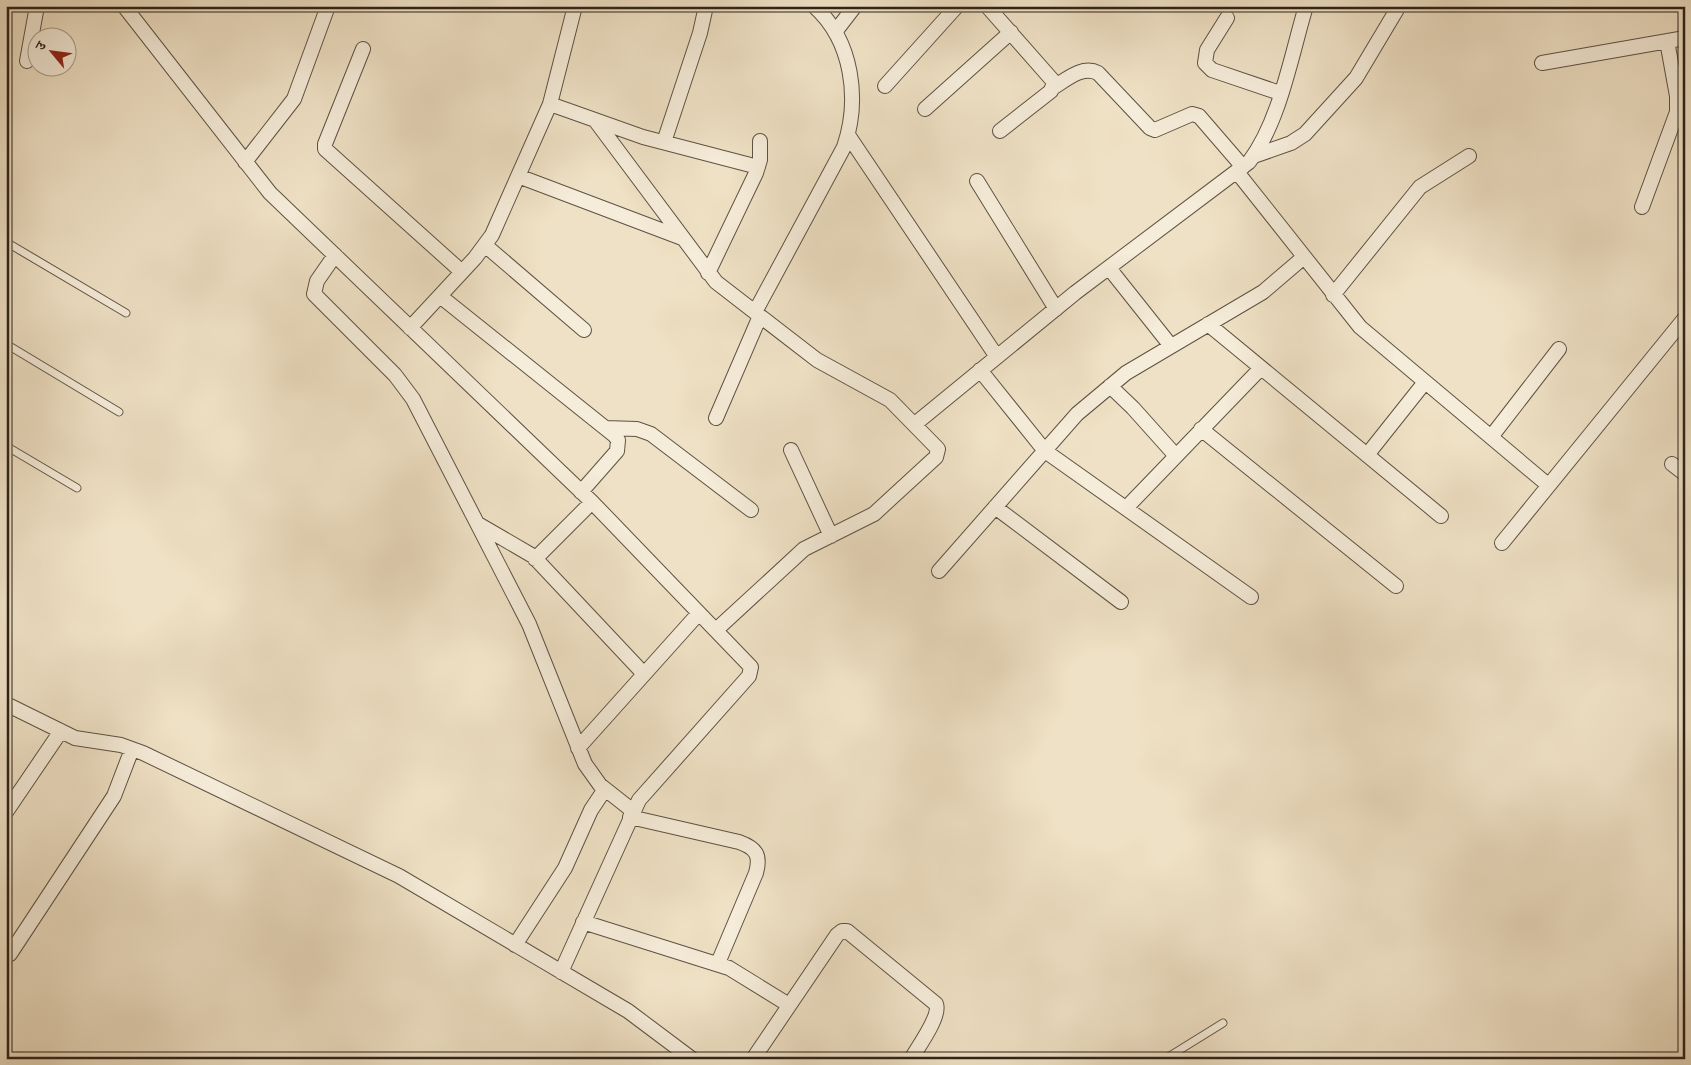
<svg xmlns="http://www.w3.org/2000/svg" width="1691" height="1065" viewBox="0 0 1691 1065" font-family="'EB Garamond','Noto Serif Devanagari',serif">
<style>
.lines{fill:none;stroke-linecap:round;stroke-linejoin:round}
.lane-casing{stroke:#5d5244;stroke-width:9}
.street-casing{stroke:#5d5244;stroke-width:16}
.lane{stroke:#f5ecd9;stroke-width:7}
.street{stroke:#f5ecd9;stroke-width:14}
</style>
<rect width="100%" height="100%" fill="#efe1c5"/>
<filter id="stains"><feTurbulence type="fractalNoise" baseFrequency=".004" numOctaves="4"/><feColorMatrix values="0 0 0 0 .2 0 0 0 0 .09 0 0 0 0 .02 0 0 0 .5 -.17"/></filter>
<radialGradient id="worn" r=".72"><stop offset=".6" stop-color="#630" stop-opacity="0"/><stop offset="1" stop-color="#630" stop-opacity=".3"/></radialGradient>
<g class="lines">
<g class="lane-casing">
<path id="lane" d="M6 242 126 313
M6 344 119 412
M6 446 77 488
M1165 1059 1223 1023"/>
</g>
<g class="street-casing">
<path id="street" d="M124 6 270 193 592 502 751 667 749 676 639 800 561 972
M987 6 1054 82 1051 91 1000 131
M1227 18 1207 50 1205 63 1212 70 1280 93
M835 32 855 6
M363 49 325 144V149L462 272
M27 61 37 6
M1542 63 1685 38
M885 86 957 6
M1054 87C1067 79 1083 65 1098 73L1150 128 1155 130 1192 114 1199 116 1243 167
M550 104 643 137 758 167
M925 109 1011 32
M595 120 716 282 817 360 890 400 938 449 936 457 874 514 804 549 716 630
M848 135 997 357
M664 142 700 33 706 6
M1254 156 1291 143 1305 134 1356 78 1399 6
M245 162 294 99 328 6
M1237 172 1360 327 1548 485
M518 176 682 238
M977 181 1056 309
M1642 207 1677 112V96L1667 41
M486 246 584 330
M335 255 317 281 314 294 395 375 413 399 529 624 585 764 600 785 633 811
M1109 268 1171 346
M708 273 756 173 760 160V141
M1333 295 1420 187 1469 156
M440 296 614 435 618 440 617 451 581 492
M755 312 844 147C860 100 853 41 814 6
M1208 324 1441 516
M410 328 475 258 492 235 550 104 575 6
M980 370 1045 451 1251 597
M1110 386 1133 408 1176 456
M716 418 760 316
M915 424 1075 293 1249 162C1280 121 1291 56 1306 6
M605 428 637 429 651 434 751 510
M1201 429 1396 586
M1491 437 1559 349
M791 450 831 536
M1367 455 1425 382
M1672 464 1685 474
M995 507 1121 602
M1126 508 1261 368
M478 524 533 556 644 674
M1502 543 1685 318
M535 559 592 502
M939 571 1077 414 1126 373 1263 292 1304 257
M6 704 75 738 121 745 143 753 399 876 628 1011 692 1059
M578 748 699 613
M6 812 61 731
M630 817 739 842C756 848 761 855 756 873L718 963
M583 922 729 968 789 1005
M515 945 565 868 591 810 605 789
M10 954 114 796 132 749
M753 1059 837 935 842 931H847L936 1004C941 1016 918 1047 911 1059"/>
</g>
<use href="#lane" class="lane"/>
<use href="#street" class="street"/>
</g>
<rect width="1691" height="1065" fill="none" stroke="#efe1c5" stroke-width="25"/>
<rect x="8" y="8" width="1676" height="1050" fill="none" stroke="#2c2319" stroke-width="2.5"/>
<rect x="12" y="12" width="1666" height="1040" fill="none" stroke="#2c2319"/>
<g transform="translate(52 52) rotate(299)"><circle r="24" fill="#f5ecd9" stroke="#a59c8c"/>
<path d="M0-4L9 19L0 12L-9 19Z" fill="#8f2418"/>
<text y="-8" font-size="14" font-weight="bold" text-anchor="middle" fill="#2c2319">उ</text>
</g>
<rect width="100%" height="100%" filter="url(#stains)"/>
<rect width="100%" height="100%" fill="url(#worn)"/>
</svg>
